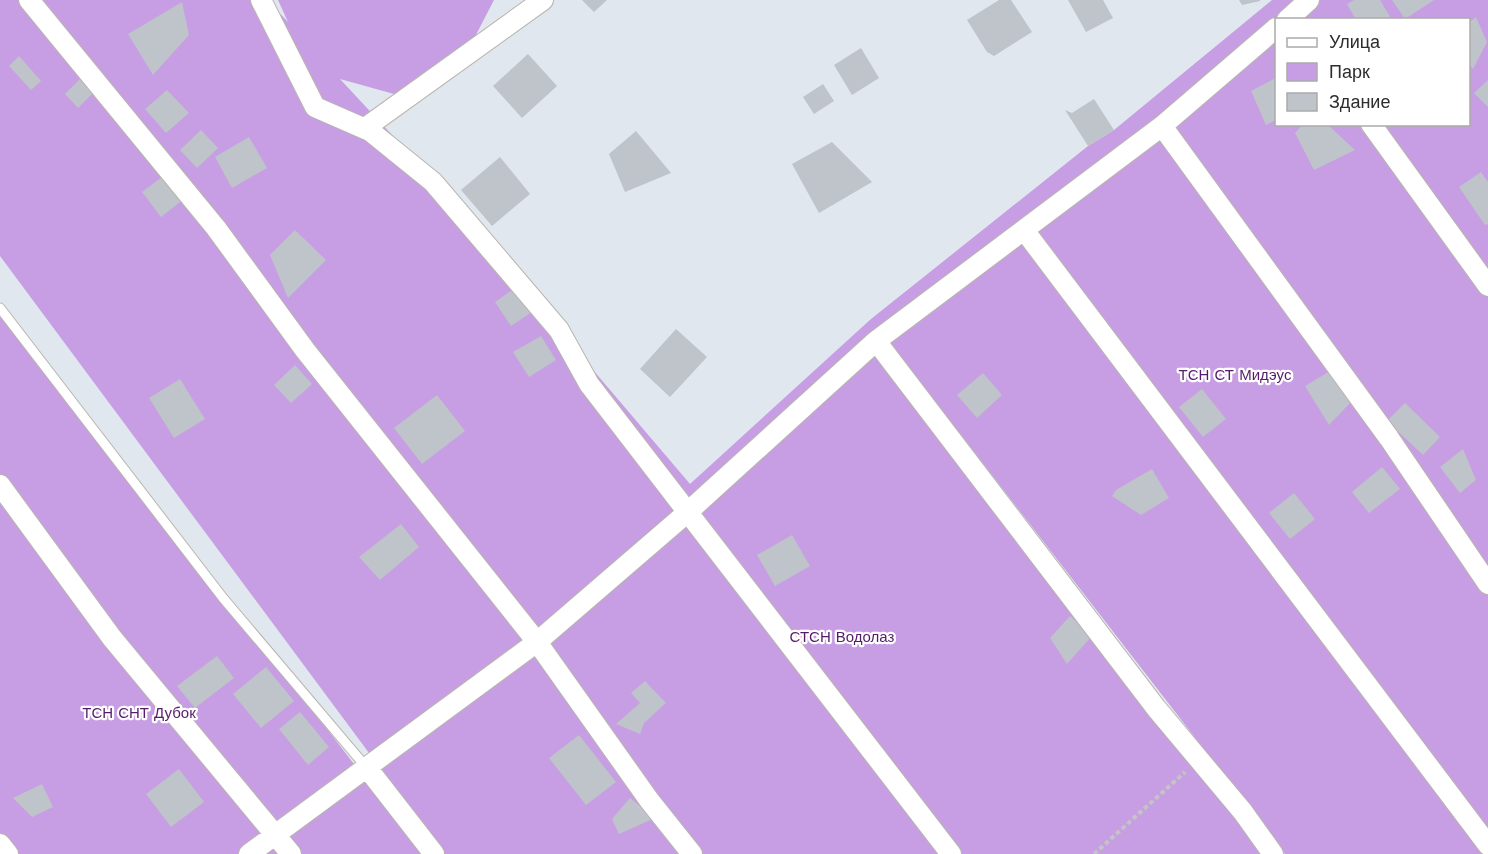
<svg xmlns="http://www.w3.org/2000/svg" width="1488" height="854" viewBox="0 0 1488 854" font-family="'Work Sans',sans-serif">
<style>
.green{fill:#c79ee3;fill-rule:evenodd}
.building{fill:#bfc3ca}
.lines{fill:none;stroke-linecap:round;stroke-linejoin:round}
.service-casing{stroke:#b9b6ad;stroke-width:11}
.minor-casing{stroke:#b9b6ad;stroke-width:22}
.path{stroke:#c4c4c4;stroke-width:4;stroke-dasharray:4.5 3;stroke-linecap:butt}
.service{stroke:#fff;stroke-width:9}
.minor{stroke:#fff;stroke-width:20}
.labels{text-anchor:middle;stroke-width:4.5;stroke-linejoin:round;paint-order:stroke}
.park-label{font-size:15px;fill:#561c6b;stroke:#fff}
</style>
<rect width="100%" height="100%" fill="#e0e7ee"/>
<path class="green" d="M0 0H267L288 22 278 0H494L465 56 394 94 340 79 406 150 690 484 871 319 1088 146 1114 130 1272 0H1488V854H1285L934 400 1278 854H444L0 256ZM1276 20H1468V124H1276Z
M0 303 423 854H0Z"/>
<path class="building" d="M582 0H607L594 12Z
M999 0H1011L1032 32 994 56 987 52 967 20Z
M1068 0H1103L1113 18 1086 32Z
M1239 0H1260V1L1242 5Z
M1354 0H1380L1392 20H1356L1347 4Z
M1392 0H1434L1405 19Z
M182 2 189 35 153 75 128 34Z
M1476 17 1487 42 1473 69 1468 63V23Z
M861 48 879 78 852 95 834 65Z
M528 54 557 86 522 118 493 86Z
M19 56 41 81 31 90 9 66Z
M85 74 98 88 78 108 65 94Z
M1276 78V120L1266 125 1251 91Z
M1488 80V107L1474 93Z
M823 84 834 101 814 114 803 97Z
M167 90 189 113 166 133 145 109Z
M1094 99 1114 130 1088 146 1065 110 1072 113Z
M1303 124H1327L1355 150 1314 170 1295 133Z
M201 130 218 148 197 168 180 150Z
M636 131 671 173 625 192 609 154Z
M249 137 267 168 232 188 215 157Z
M832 142 872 182 819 213 792 164Z
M500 157 530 194 492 226 461 190Z
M170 171 189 195 161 217 142 192Z
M1481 172 1488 182V224L1485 225 1459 187Z
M295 230 326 260 288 298 270 255Z
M515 288 532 312 511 326 495 302Z
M676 329 707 357 670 397 640 369Z
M541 336 556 360 529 377 513 352Z
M295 365 312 384 291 403 274 385Z
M1330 371 1350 403 1329 425 1305 386Z
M983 373 1002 395 977 418 957 395Z
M180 379 205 419 174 438 149 398Z
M1202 389 1226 419 1203 437 1179 407Z
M437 395 465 431 422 464 394 428Z
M1405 403 1440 437 1423 455 1387 421Z
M1463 449 1476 480 1460 493 1440 467Z
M1382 467 1400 489 1369 513 1352 492Z
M1152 469 1169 498 1141 515 1112 496 1116 490Z
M1294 493 1315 519 1290 539 1269 513Z
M401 524 419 547 380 580 359 557Z
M792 535 810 566 775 586 757 555Z
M1070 616 1092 636 1067 664 1050 638Z
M217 656 234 678 195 708 177 686Z
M266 667 294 701 261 728 233 694Z
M645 681 666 703 644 723 640 734 616 724 640 703 631 693Z
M300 712 329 747 308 765 279 729Z
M579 735 616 782 586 805 549 758Z
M179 769 204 802 171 827 146 794Z
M42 784 53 807 32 817 13 798Z
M630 798 655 818 619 834 612 819Z"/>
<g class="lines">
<g class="service-casing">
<path id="service" d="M0 308 223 598 367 768"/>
</g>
<g class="minor-casing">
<path id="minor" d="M29 0 216 228 305 350 537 642 649 800 692 854
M261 0 315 107 370 131 433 182 559 330 589 384 951 854
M1287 20 1309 0
M1371 124 1488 286
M1162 126 1389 438 1488 584
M365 128 543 0
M1024 230 1488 845
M876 341 1156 708 1243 812 1273 854
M0 485 112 638 291 854
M368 769 434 854
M0 844 8 854
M249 854 537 642 689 511 876 341 1162 126 1276 28"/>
</g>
<path class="path" d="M1094 854 1185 772"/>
<use href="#service" class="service"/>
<use href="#minor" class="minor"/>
</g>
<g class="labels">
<g class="park-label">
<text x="1235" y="380">ТСН СТ Мидэус</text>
<text x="842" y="642">СТСН Водолаз</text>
<text x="139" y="718">ТСН СНТ Дубок</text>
</g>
</g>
<rect x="1275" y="18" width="195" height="108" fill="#ffffff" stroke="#ababab" stroke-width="1.5"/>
<rect x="1287" y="38" width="30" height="9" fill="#ffffff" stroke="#ababab" stroke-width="1.5"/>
<text x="1329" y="48" font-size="18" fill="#2d2d2d">Улица</text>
<rect x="1287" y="63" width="30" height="18" fill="#c79ee3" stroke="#ababab" stroke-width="1.5"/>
<text x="1329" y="78" font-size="18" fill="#2d2d2d">Парк</text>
<rect x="1287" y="93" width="30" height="18" fill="#bfc3ca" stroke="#ababab" stroke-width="1.5"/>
<text x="1329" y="108" font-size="18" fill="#2d2d2d">Здание</text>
</svg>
